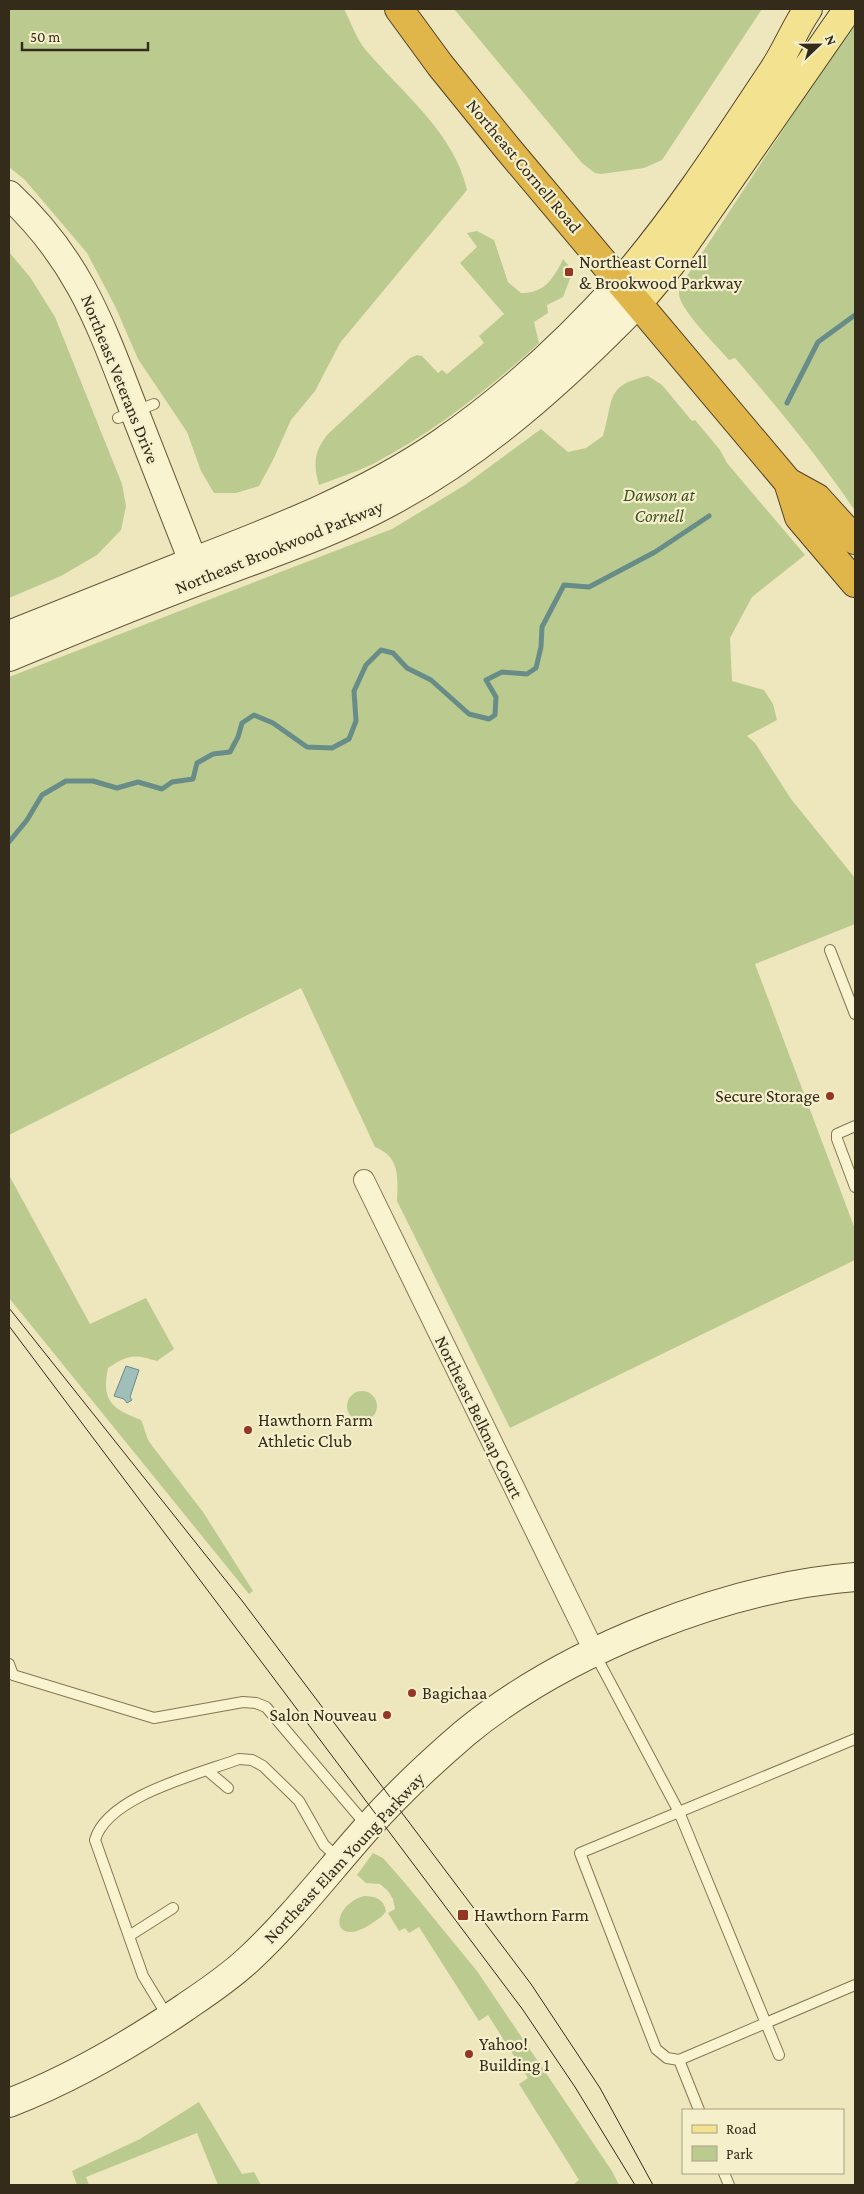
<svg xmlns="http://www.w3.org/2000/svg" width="864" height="2194" viewBox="0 0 864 2194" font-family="'Crimson Pro',serif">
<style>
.green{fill:#bbcb90}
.water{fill:#a0bfba;stroke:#688c88}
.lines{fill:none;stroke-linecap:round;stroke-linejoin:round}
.stream{stroke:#688c88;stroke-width:5}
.lane-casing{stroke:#857655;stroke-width:12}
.street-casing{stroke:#857655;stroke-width:22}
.secondary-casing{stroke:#665739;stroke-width:30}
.primary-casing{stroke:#52432a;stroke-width:30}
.highway-casing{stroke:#52432a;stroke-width:30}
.lane{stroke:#f9f3cf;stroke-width:10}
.street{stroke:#f9f3cf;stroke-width:20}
.secondary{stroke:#f9f3cf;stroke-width:28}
.primary{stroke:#f3e391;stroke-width:28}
.highway{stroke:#e0b549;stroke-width:28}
.tram{stroke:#342b1b;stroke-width:1}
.poi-dot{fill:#943525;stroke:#f5efcb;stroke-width:2}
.labels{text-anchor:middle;stroke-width:4.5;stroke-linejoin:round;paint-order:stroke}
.street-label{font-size:18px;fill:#342b1b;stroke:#f5efcb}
.poi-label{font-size:18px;fill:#342b1b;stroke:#f5efcb;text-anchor:start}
.park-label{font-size:18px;font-style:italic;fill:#3d5121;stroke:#f5efcb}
</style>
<rect width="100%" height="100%" fill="#eee6bc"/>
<path class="green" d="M9 9H344C351 22 356 38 365 49 402 93 454 132 467 190L340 343 315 391 291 420 273 460 259 486 236 493H214L201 471 187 432 138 359 115 306 87 253 25 180 9 167Z
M454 9H762L662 160 644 168 601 174 595 173 582 163Z
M855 20V511C819 457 777 407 735 358L729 360C718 347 679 309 679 294 679 287 683 281 687 276Z
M477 231 494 240 508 282 521 293C544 294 554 278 563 259L573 271 563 297 547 305 548 313 534 322 539 343C488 390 434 432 373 464 356 472 337 478 319 485 313 464 314 451 328 434L410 358 417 355 422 356 438 373 442 370 447 374 484 343 479 336 504 314 460 263 477 247 467 233Z
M9 252 30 277 55 317 122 484 126 506 121 530 97 555 61 576 9 598Z
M648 376 662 385 692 421 695 420 720 450 727 463 805 555 752 597 730 638 732 681 764 690 773 704 777 720 747 736 755 743 791 799 855 878V924L755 964 855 1229V1260L510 1428 397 1201C398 1177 400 1157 375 1147L301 988 9 1135V677L392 529 465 485 541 429 568 452 586 448 603 436C614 399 605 385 648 376Z
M9 1175 90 1324 146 1298 174 1349 157 1361C134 1354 129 1354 108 1368 101 1401 112 1409 141 1420 145 1428 145 1435 150 1443L203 1512 253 1591 249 1594 9 1298Z
M347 1406a15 15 0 1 1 30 0a15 15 0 1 1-30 0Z
M373 1853 383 1858 404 1882 477 1971 612 2171 619 2185H573L579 2180 519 2084 528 2078 488 2015 479 2021 419 1927 409 1933 405 1928 399 1931 388 1913 395 1909 393 1899 388 1891 380 1884 366 1883 357 1875Z
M364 1896C375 1896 384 1899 386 1911 383 1917 376 1920 371 1924 331 1950 329 1906 364 1896Z
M199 2102 242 2174 254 2172 261 2185H218L197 2133 86 2177 89 2185H77L72 2171 140 2139Z"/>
<path class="water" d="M126 1366 139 1370 130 1397 132 1400 127 1403 124 1399 114 1396Z"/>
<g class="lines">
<path class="stream" d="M787 403 818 342 855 315
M9 842 27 820 42 795 66 781H93L117 788 138 782 162 789 172 782 193 779 197 763 213 754 230 752 238 737 242 723 254 715 273 723 307 747 332 748 349 739 356 721 354 691 366 665 381 650 393 653 407 668 431 680 469 714 489 719 495 715 496 697 486 680 502 672 527 674 536 668 541 647 542 627 564 585 589 587 655 552 709 516"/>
<g class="lane-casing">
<path id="lane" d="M118 418 154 404
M830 950 855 1014
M855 1126 837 1134V1139L855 1187
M595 1654 679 1812 779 2055
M9 1664 13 1675 154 1718 243 1702 256 1703 266 1707 367 1826
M208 1771 228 1788
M129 1936 173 1908
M168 2017 143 1976 95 1840C107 1796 199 1774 239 1759L252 1760 263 1766 299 1801 324 1845 339 1859
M679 2060 667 2058 656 2049 580 1853 855 1739
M699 2110 679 2060 855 1985
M724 2173 729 2185"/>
</g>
<g class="street-casing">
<path id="street" d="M364 1180 595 1653"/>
</g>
<g class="secondary-casing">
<path id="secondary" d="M9 195C80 261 101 326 135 413 156 468 178 523 200 579
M9 635C70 611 131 586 192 562 278 529 365 495 441 443 508 397 567 342 621 282
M9 657C75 630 142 602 209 577 269 554 333 533 390 502 485 451 564 379 639 302
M9 2103C71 2079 128 2046 184 2008 206 1993 229 1978 249 1959 292 1919 327 1873 366 1829 396 1795 430 1763 465 1733 565 1651 726 1587 855 1577"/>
</g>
<g class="primary-casing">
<path id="primary" d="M621 282C677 217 725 143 772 72 786 52 794 29 808 9
M639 302 671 264 848 9"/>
</g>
<g class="highway-casing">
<path id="highway" d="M399 9 440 65 508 149 788 482 817 498 855 540
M788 482 799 517 855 583"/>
</g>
<use href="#lane" class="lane"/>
<use href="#street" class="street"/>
<use href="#secondary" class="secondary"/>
<use href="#primary" class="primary"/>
<use href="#highway" class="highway"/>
<path class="tram" d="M9 1308 243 1602 531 1984 600 2088 653 2185
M9 1326 523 2010 575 2087 635 2185"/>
</g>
<g class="poi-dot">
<rect x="564" y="267" width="10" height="10" rx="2.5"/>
<circle cx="830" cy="1096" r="5"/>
<circle cx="248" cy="1430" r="5"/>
<circle cx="412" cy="1693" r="5"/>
<circle cx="387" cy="1715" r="5"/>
<rect x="457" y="1909" width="12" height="12" rx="2.5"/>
<circle cx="469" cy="2054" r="5"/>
</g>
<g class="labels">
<g class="street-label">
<text transform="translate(524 166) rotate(50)" y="6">Northeast Cornell Road</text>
<text transform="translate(120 379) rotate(68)" y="6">Northeast Veterans Drive</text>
<text transform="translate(279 547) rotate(-22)" y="6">Northeast Brookwood Parkway</text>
<text transform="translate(479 1417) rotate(64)" y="6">Northeast Belknap Court</text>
<text transform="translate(344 1858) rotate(-47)" y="6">Northeast Elam Young Parkway</text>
</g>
<g class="poi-label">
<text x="579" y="268">Northeast Cornell<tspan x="579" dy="21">&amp; Brookwood Parkway</tspan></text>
<text x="820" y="1102" text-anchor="end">Secure Storage</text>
<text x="258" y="1426">Hawthorn Farm<tspan x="258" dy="21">Athletic Club</tspan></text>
<text x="422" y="1699">Bagichaa</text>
<text x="377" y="1721" text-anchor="end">Salon Nouveau</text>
<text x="474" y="1921">Hawthorn Farm</text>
<text x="479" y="2050">Yahoo!<tspan x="479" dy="21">Building 1</tspan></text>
</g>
<g class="park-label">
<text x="659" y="501">Dawson at<tspan x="659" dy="21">Cornell</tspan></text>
</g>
</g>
<rect width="864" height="2194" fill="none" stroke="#342b1b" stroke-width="20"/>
<rect x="682" y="2109" width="162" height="65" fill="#f5efcb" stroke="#a8a185"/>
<rect x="692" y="2125" width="25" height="8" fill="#f3e391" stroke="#a8a185"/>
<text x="726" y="2134" font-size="15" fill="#342b1b">Road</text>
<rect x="692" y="2146" width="25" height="15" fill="#bbcb90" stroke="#a8a185"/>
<text x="726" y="2159" font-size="15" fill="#342b1b">Park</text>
<g transform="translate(819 45) rotate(68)" stroke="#f5efcb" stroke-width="4" paint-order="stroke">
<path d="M0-4L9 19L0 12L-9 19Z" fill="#342b1b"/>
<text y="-8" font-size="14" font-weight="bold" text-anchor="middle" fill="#342b1b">N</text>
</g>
<path d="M22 42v8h126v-8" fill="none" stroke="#342b1b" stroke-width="2.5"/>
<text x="30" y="42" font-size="15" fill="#342b1b" stroke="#f5efcb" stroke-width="4" paint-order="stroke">50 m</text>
</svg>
